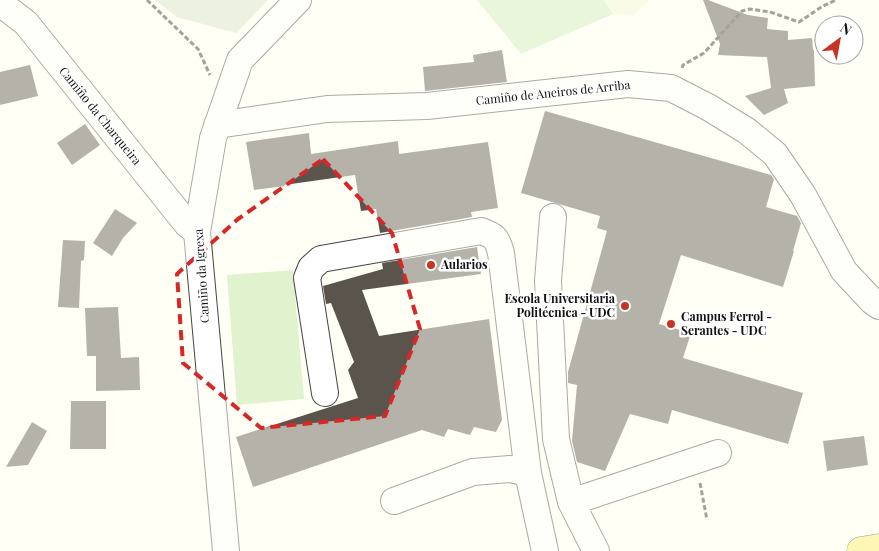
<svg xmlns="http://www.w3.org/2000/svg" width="879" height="551" viewBox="0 0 879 551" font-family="'Playfair Display',serif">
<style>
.farmland{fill:#f4f6d4}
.green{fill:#ceecbc}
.cemetery{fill:#d4e3c4}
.pitch{fill:#e1f2cf}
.building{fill:#5a544d}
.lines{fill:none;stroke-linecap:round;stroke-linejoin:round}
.minor-casing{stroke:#444;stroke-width:28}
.major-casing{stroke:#222;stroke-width:29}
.path{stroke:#333;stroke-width:3;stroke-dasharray:5 2.5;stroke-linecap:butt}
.minor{stroke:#fff;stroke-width:26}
.major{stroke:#fbed69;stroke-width:28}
.marked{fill:none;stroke:#d62828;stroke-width:4;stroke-dasharray:10 6;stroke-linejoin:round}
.poi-dot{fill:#c63424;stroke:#fff;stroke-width:2}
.labels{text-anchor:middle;stroke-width:5;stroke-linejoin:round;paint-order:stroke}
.street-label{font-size:12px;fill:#111;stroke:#fff}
.poi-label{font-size:12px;font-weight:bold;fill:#111;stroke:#fff;text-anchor:start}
</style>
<rect width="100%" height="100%" fill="#fffff5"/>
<path class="farmland" d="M604 0H650L633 16 613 14Z"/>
<path class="green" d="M477 0H604L613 14 521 54Z"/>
<path class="cemetery" d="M155 0H268L236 33 177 17Z"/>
<path class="pitch" d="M293 270 304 399 237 405 227 275Z"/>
<path class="building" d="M703 0H708L748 15 768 18 767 29 788 31V40L812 38 813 50H814L815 86 784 89 788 103 764 115 745 96 771 88 767 57 718 55 720 44Z
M502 50 507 82 425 91 423 67 474 62 473 55Z
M30 65 38 96 0 105V72Z
M545 111 771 175 774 179 766 207 797 216 801 223 793 251H794L783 287 681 255 659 324 691 333 683 358 803 393 788 444 672 410 668 424 630 414 605 471 577 462 572 441 577 385 568 383V372L607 231 597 228 600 216 521 193Z
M85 124 100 145 72 165 57 143Z
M309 133 311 154 398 141 399 154 488 142 498 208 471 212 472 217 380 233 376 209 361 211 355 175 284 185 285 186 254 190 246 142Z
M115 209 137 223 123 238 112 256 93 243Z
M63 240 85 241 84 260 81 261 79 308 58 307Z
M477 247 481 274 362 290 379 336 489 319 502 420 496 432 474 427 470 435 448 429 444 437 422 430 253 487 236 437 358 398 348 370 354 362 331 303 326 304 323 286 383 269 382 263Z
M118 307 121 358 139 357 140 390 96 391V356H87L85 308Z
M71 401H106V449H70Z
M32 422 47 431 28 465 6 467Z
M864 436 868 465 827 471 823 441Z"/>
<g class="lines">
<g class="minor-casing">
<path id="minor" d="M0 3 26 23 187 224 197 232
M217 125 327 109 427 106 628 84 671 88 708 107 747 131 775 154 803 195 844 271 872 301 879 306
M553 217 548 281 556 439 571 502
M325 393 307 278 311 268 321 259 481 231C495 236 497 238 501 253L528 473
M394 501 473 472 510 469 528 473 545 551
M226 551 197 232 213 138 240 60 298 0
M596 551 571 502 718 453"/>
</g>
<g class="major-casing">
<path id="major" d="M861 551 879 548"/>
</g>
<path class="path" d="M147 0 198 49 210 75
M682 68 683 65 704 53 742 11 750 9 770 12 799 22 823 6 836 0
M700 483 707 520"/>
<use href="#minor" class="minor"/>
<use href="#major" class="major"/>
</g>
<path d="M0 0H879V551H0ZM323 159 392 233 420 329 385 416 261 428 183 363 177 274 238 219Z" fill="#fffff5" fill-opacity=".55" fill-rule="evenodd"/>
<path class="marked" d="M323 159 392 233 420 329 385 416 261 428 183 363 177 274 238 219Z"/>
<g class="poi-dot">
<circle cx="431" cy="265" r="5"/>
<circle cx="625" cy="306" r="5"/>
<circle cx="671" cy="324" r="5"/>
</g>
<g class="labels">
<g class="street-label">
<text transform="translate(553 93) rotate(-6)" y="4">Camiño de Aneiros de Arriba</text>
<text transform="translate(100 116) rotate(51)" y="4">Camiño da Charqueira</text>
<text transform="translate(202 276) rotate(-94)" y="4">Camiño da Igrexa</text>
</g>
<g class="poi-label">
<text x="441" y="269">Aularios</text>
<text x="615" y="303" text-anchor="end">Escola Universitaria<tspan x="615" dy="14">Politécnica - UDC</tspan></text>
<text x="681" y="321">Campus Ferrol -<tspan x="681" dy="14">Serantes - UDC</tspan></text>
</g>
</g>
<g transform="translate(839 40) rotate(32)"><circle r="24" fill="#ffffff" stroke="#a0a0a0"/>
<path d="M0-4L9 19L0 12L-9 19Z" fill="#c63424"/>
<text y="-8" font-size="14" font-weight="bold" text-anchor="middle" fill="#111111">N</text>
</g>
</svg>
